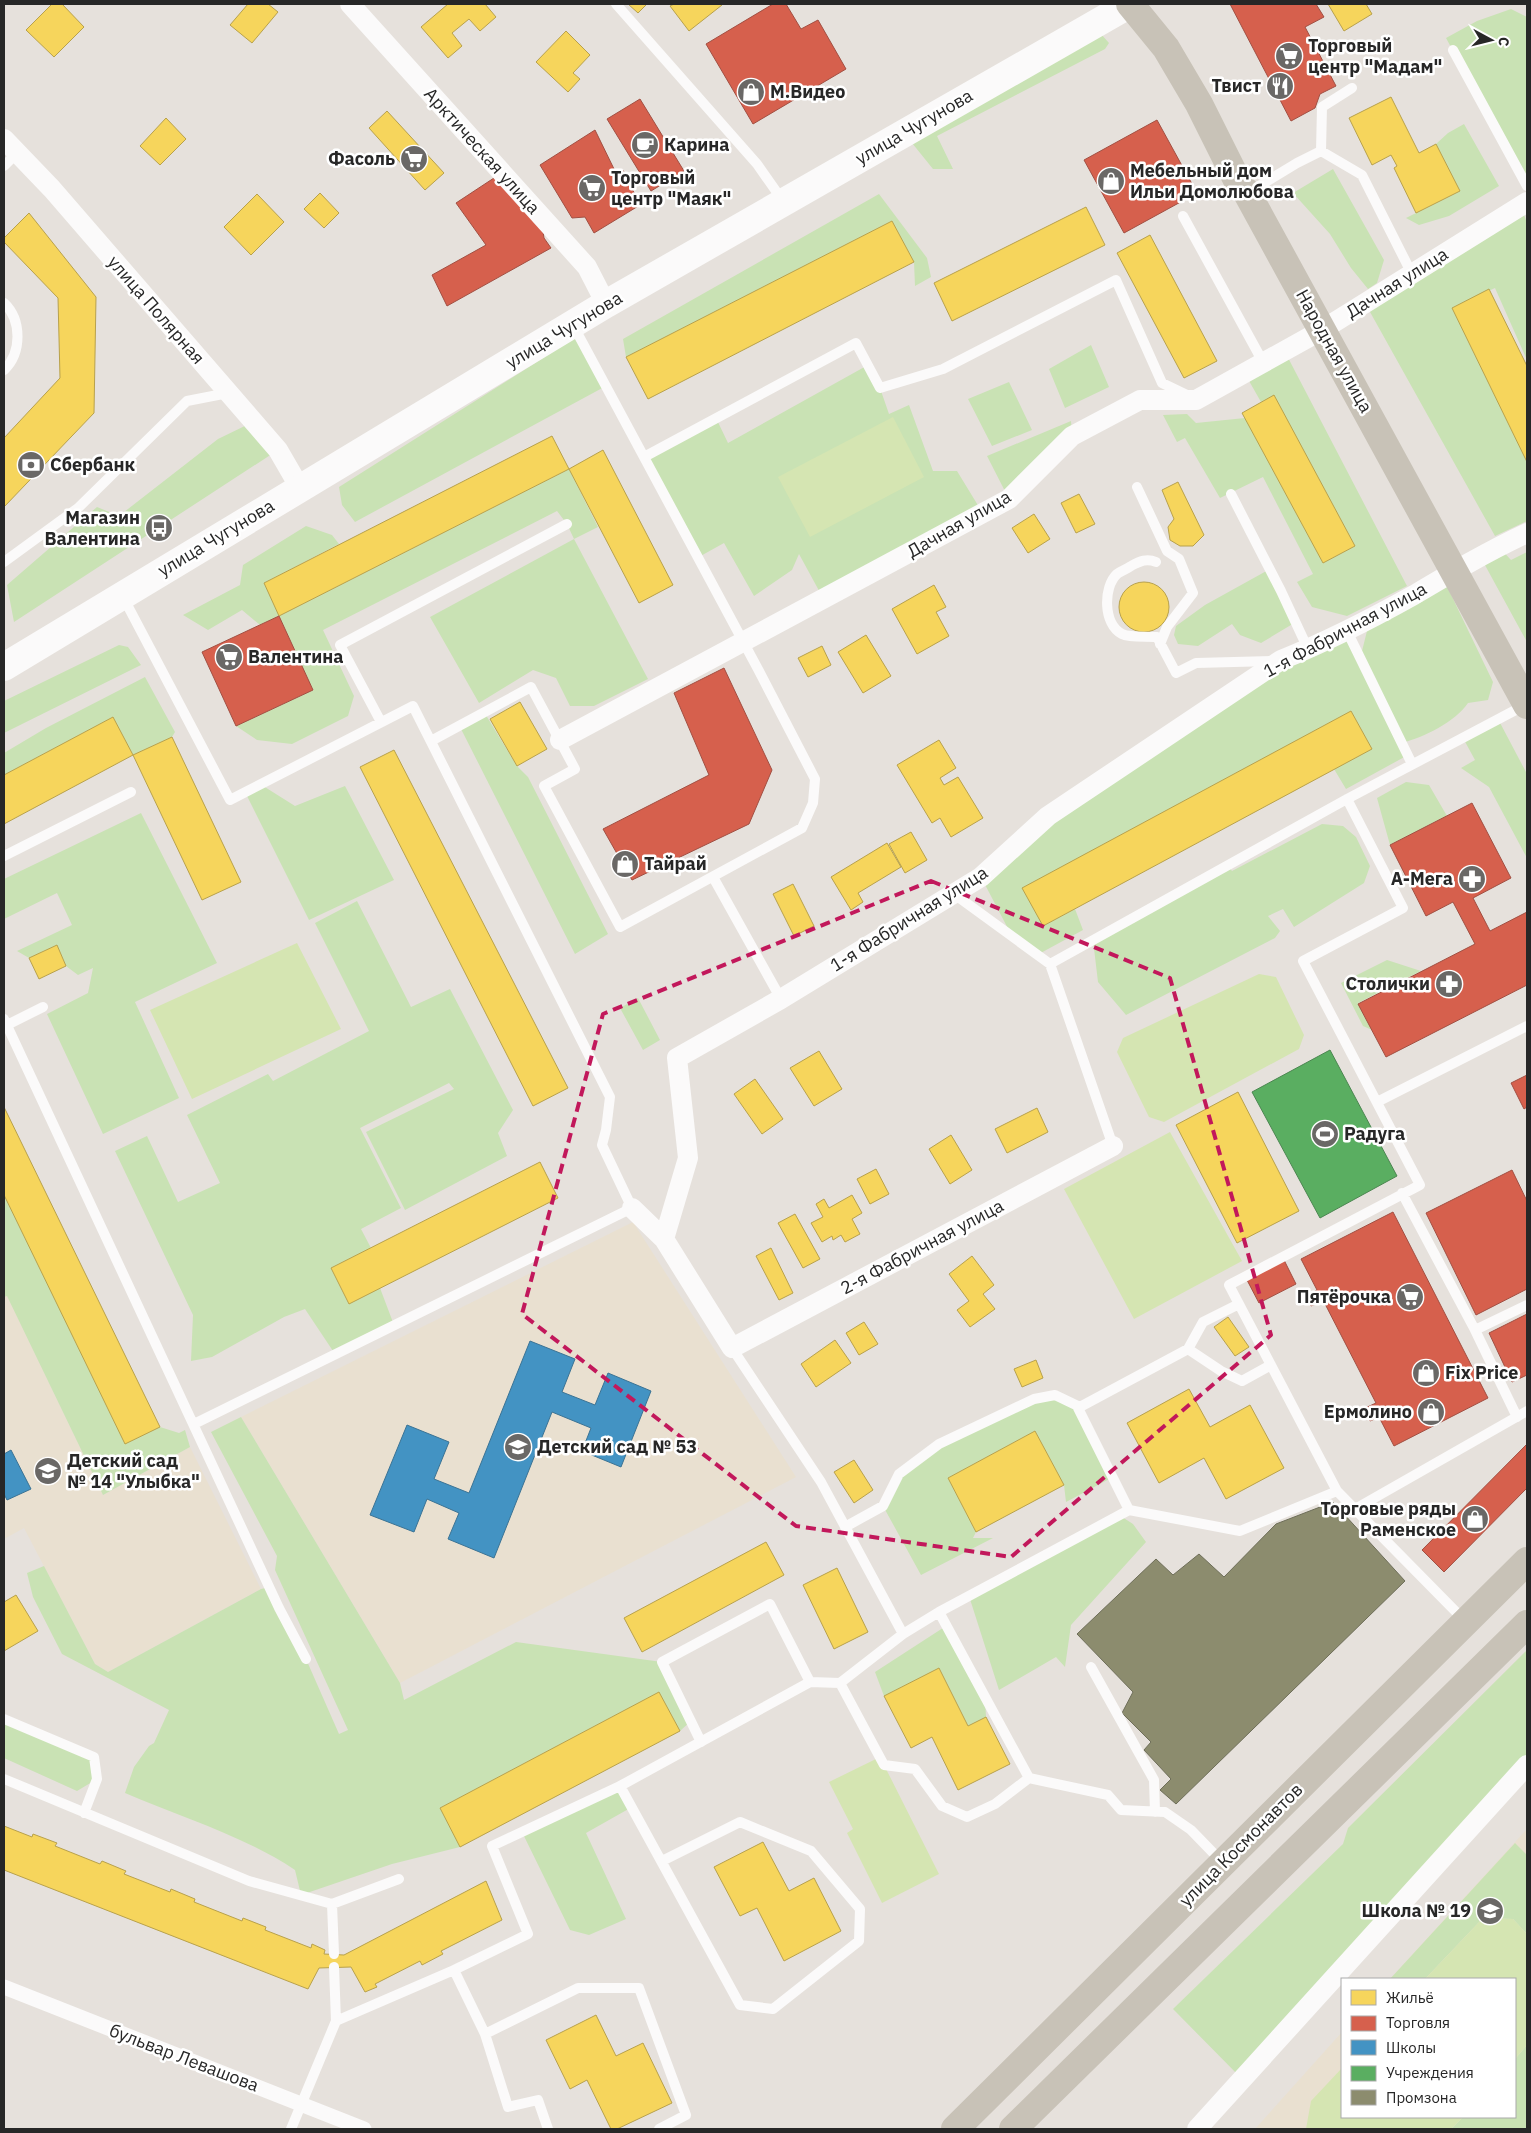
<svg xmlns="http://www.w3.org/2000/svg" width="1531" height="2133" viewBox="0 0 1531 2133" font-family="'IBM Plex Sans',sans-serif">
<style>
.education{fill:#e9e0d0}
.green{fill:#c9e2b4}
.pitch{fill:#d5e5b2}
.homes{fill:#f6d55c;stroke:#b8a14c}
.shops{fill:#d6604d;stroke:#a24f42}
.schools{fill:#4393c3;stroke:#3b7394}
.public{fill:#5aae61;stroke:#4b8650}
.industry{fill:#8c8c6e;stroke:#6e6e59}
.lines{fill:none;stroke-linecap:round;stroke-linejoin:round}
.service{stroke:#fbfafa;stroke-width:10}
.pedestrian{stroke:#fbfafa;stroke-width:15}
.minor{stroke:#fbfafa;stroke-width:20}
.secondary{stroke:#fbfafa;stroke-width:28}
.primary{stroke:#c8c2b7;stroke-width:28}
.marked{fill:none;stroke:#c2185b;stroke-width:4;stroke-dasharray:10 6;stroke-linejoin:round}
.labels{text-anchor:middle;stroke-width:5;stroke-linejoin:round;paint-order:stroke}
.poi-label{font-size:18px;font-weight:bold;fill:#272727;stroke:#fff;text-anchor:start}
.street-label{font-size:18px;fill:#272727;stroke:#fff}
</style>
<rect width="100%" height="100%" fill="#e6e1dc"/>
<path class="education" d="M633 1222 796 1477 400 1683 241 1417Z
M4 1289 103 1495 190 1447 261 1589 108 1672 95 1664 24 1528 4 1539Z
M1527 1829V2129H1255L1342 2032V2117H1515V1979H1390Z"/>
<path class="green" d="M1511 9 1527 17V186L1446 38 1477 21Z
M1093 25 1109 43 1105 49 937 136 953 169H933L912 143Z
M1464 124 1499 186 1449 216 1419 225 1406 218 1460 191 1436 144 1448 133Z
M1333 169 1384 260 1377 283 1368 289 1351 268 1330 234 1293 193Z
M879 194 927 258 931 277 915 286 914 262 892 221 626 357 623 339Z
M1521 206 1527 223V360L1495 288 1452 308 1527 462V521L1495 536 1365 303Z
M578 336 606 386 355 522 342 505 339 487Z
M1091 345 1109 387 1065 408 1049 369Z
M1284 350 1407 586 1347 616 1312 607 1297 582 1313 574 1263 477 1220 498 1185 438 1177 442 1163 415 1187 414 1196 423 1245 418 1323 563 1355 546 1274 396 1261 402 1244 372Z
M868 365 880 388 889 414 909 405 933 471H957L979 507 823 598 799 554 792 570 754 596 724 543 697 558 644 457 716 418 728 443Z
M1009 382 1032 430 992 446 968 399Z
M1071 421 1072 436 1009 499 987 456Z
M253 422 278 450 14 622 7 585 97 507 119 516 218 439Z
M569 469 598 527 574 539 648 679 594 706H570L556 678 533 670 479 703 430 617 574 539 567 524 557 511 323 630 354 696 348 716 292 744 257 740 236 726 313 690 279 616 260 625 242 610 208 630 183 615 240 585 243 565 306 526 332 535 339 544 264 583 279 616Z
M1498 546 1511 560 1527 552V642L1480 556Z
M1270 569 1296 622 1261 643 1240 635 1232 624 1198 646 1178 644 1174 635 1176 626 1205 605Z
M1443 578 1493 682 1488 700 1468 703C1455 722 1424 737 1402 743L1408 755 1346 789 1334 769 1372 749 1351 711 1023 888 1043 926 1075 909 1083 930 1037 955 1014 940 981 877 1048 816 1346 629 1360 659 1370 619Z
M119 645 128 647 141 665 4 733V701Z
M145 677 175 732 172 737 133 755 113 717 4 775V753L46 728Z
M484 712 517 766 528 777 608 934 575 954 459 725Z
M1498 719 1527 774V858L1489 787 1461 768 1475 760 1463 738Z
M1406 782 1429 785 1447 816 1390 845 1377 798Z
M260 784 295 806 345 786 394 880 309 920 245 792Z
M141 813 217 963 135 1002 179 1098 103 1134 47 1014 88 993 93 968 78 975 66 966 57 945 29 958 17 951 72 925 57 893 4 919V879Z
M1322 824 1343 826 1356 837 1370 866 1364 883 1294 927 1283 909 1268 916 1280 931 1275 938 1126 1015 1098 982 1093 940 1227 865 1232 871Z
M357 901 411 1007 450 989 513 1110 498 1133 507 1156 405 1210 366 1132 454 1089 449 1083 360 1128 401 1208 361 1229 371 1248 331 1268 349 1304 380 1288 394 1325 335 1354 305 1309 284 1317 212 1357 191 1361 193 1315 115 1151 147 1136 178 1202 220 1183 187 1115 268 1074 273 1081 369 1031 315 923Z
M1387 960 1421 971 1358 1003 1372 1030 1363 1026 1341 983Z
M638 998 660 1040 643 1050 620 1008Z
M4 1195 125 1443 160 1427 179 1433 185 1430 190 1447 103 1495 7 1296 4 1297Z
M1055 1395 1080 1407 1113 1477 1066 1502 1064 1485 1035 1431 948 1478 976 1532 973 1538H993L921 1575 883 1506 899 1474 939 1444Z
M241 1417 400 1683 404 1700 516 1642 662 1662 691 1721 680 1731 659 1692 440 1808 460 1847 392 1864 301 1895 295 1870C244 1836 181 1817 125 1793L134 1767 149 1746 154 1743 169 1710 62 1654 33 1597 27 1573 44 1566 95 1664 108 1672 261 1589 270 1587 306 1659 339 1734 348 1730 275 1570 277 1556 211 1432Z
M1119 1515 1133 1524 1146 1542 1071 1625 1065 1667 1056 1657 999 1690 969 1596Z
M946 1626 985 1698 986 1717 968 1726 939 1668 884 1696 875 1672Z
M1527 1650V1765L1242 2079 1173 2009 1343 1844 1348 1828Z
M4 1719 94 1757 97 1779 77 1791 4 1758Z
M620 1786 632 1807 586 1833 626 1919 589 1935 570 1930 522 1832Z
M1515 1843 1527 1855V1934L1513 1919 1483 1918 1425 1979H1390Z
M1527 2045V2129H1451L1463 2117H1515V2059Z"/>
<path class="pitch" d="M893 417 924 477 810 537 778 477Z
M297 943 341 1029 192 1099 150 1010Z
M1259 974 1276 977 1304 1035 1299 1049 1164 1122 1149 1117 1117 1052 1123 1038Z
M1170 1132 1242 1261 1134 1319 1064 1189Z
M880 1757 939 1874 882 1903 847 1833 853 1829 829 1782Z
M1483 1918 1513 1919 1527 1934V2045L1515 2059V1979H1425Z
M1342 2068V2117H1463L1451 2129H1306L1311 2101Z"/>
<path class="homes" d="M52 4H62L84 27 54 57 26 30Z
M248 4H268L278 12 252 43 230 25Z
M448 4H485L496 17 480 31 469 19 452 33 462 46 448 58 421 27Z
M628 4H647L638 13Z
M674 4H722V5L689 31 670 6Z
M1328 4H1366L1372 14 1344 31Z
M566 31 590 55 573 73 580 79 568 92 536 62Z
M1391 97 1419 153 1436 144 1460 191 1416 213 1394 168 1397 166 1391 155 1372 165 1349 118Z
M387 111 444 173 425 190 369 128Z
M166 118 186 139 160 165 140 146Z
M320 193 339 213 324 228 304 209Z
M257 194 284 222 251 255 224 227Z
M1086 207 1105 245 952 321 934 283Z
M29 213 96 297 94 413 4 507V438L60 378 58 298 4 242V238Z
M892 221 914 262 648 399 626 357Z
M1150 235 1217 361 1184 378 1117 253Z
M1489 289 1527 366V462L1452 308Z
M1274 395 1355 546 1323 563 1242 413Z
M552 436 569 469 279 616 264 583Z
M603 450 673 585 639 603 569 469Z
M1178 482 1204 535 1193 546H1180L1170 540 1168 527 1174 519 1162 490Z
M1079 494 1095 524 1076 533 1061 503Z
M1034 514 1050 539 1028 553 1012 528Z
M1119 607a25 25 0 1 1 50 0a25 25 0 1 1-50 0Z
M934 585 946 607 936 612 949 636 917 654 892 609Z
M866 635 891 676 863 693 838 652Z
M822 646 831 665 808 677 798 658Z
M520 702 547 749 517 766 490 719Z
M1351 711 1372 749 1043 926 1022 888Z
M113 717 133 755 4 824V775Z
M172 737 241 882 202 900 133 755Z
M939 740 956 768 940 778 944 785 958 777 983 818 951 837 940 818 932 823 897 765Z
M394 750 568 1088 533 1106 360 767Z
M911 832 927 860 905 873 889 844Z
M887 843 901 867 858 893 863 902 851 910 831 877Z
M793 884 814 926 794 936 773 894Z
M57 945 66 966 39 979 29 958Z
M819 1051 842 1089 814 1106 790 1068Z
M755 1079 783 1119 762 1134 734 1094Z
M1238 1092 1299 1211 1237 1243 1176 1125Z
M4 1107 160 1427 125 1444 4 1195Z
M1037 1108 1048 1132 1007 1153 995 1129Z
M951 1135 972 1170 950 1184 929 1149Z
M540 1162 558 1198 349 1304 331 1268Z
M876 1169 889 1194 870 1204 857 1179Z
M852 1195 862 1213 852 1219 860 1234 845 1242 841 1235 833 1240 832 1236 822 1242 811 1223 823 1217 816 1204 824 1199 829 1208Z
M795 1214 820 1259 803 1268 778 1223Z
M771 1248 793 1293 779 1300 756 1256Z
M972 1256 994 1285 983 1294 995 1309 970 1327 957 1310 969 1301 949 1274Z
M1228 1317 1249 1347 1235 1356 1214 1327Z
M864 1322 878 1344 859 1355 846 1333Z
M835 1340 851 1363 816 1387 801 1364Z
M1036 1360 1043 1378 1022 1387 1014 1369Z
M1189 1389 1210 1427 1250 1405 1284 1468 1226 1499 1204 1458 1159 1483 1127 1423Z
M1035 1431 1064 1485 976 1532 948 1478Z
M854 1460 873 1490 854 1503 834 1472Z
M766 1542 784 1575 642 1652 624 1618Z
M837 1568 868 1632 834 1649 803 1585Z
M16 1595 38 1631 4 1651V1602Z
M939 1668 968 1726 986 1717 1010 1764 958 1790 932 1737 911 1748 884 1696Z
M659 1692 680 1731 460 1847 440 1808Z
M4 1826 32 1837 33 1834 57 1843 55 1846 100 1864 102 1861 126 1871 124 1874 170 1892 171 1889 195 1899 194 1902 242 1921 243 1918 266 1927 265 1930 311 1948 312 1944 325 1950 324 1954 344 1955 486 1881 502 1920 441 1951 443 1954 422 1965 420 1961 375 1984 377 1987 365 1992 351 1967 319 1968 308 1989 4 1870Z
M763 1842 789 1891 814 1878 841 1931 784 1961 757 1908 740 1916 714 1867Z
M596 2015 616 2056 643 2043 672 2103 617 2129H611L587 2080 570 2089 546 2040Z"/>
<path class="shops" d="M773 4H786L801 29 818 20 846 69 753 124 706 44Z
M1230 4H1316L1324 17 1305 27 1336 86 1320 94 1315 108 1291 121Z
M640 99 684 171 651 191 607 119Z
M1157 120 1197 193 1124 233 1084 160Z
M595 130 615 171 623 170 640 205 594 233 585 217 572 218 540 165Z
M497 176 542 225 544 238 551 248 447 306 432 275 486 245 456 203Z
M279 616 313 690 236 726 202 652Z
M724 668 772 770 749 824 632 880 603 829 709 775 674 693Z
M1472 803 1511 878 1473 898 1490 931 1527 912V985L1386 1057 1358 1004 1475 944 1453 902 1426 916 1390 845Z
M1527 1075V1107L1524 1109 1511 1083Z
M1512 1170 1527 1201V1289L1476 1315 1426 1213Z
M1393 1212 1488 1398 1394 1446 1379 1417 1370 1421 1363 1409 1376 1403 1323 1300 1311 1306 1306 1296 1317 1290 1301 1259Z
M1284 1260 1296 1284 1259 1303 1247 1280Z
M1527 1314V1375L1512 1382 1489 1333Z
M1527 1444V1488L1444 1572 1422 1550Z"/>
<path class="schools" d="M530 1341 575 1359 562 1392 595 1405 608 1373 651 1391 621 1467 582 1451 591 1428 552 1412 494 1558 448 1539 459 1513 427 1499 414 1532 370 1515 407 1425 449 1442 434 1479 469 1493Z
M11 1450 31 1489 7 1500 4 1494V1454Z"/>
<path class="public" d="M1330 1050 1397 1176 1320 1218 1252 1092Z"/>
<path class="industry" d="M1333 1502 1405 1581 1176 1804 1160 1790 1171 1779 1144 1750 1151 1742 1122 1713 1133 1692 1077 1634 1156 1559 1173 1575 1199 1554 1224 1577 1276 1524Z"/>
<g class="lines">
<path class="service" d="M616 4 757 164 783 201
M1453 50 1527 186
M1321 151 1322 107 1352 88
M4 166 17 153
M1249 192 1297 163 1321 151 1362 175 1412 274
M1183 216 1263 362
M4 303C22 320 22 353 4 370
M644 457 856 343 880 388 943 369 1116 280 1162 383 1187 395
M1137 487 1167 551 1179 559 1193 593 1167 627 1160 644
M1231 494 1281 591 1308 649
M4 562 78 508 187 401 228 393
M1156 562C1147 558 1140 561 1131 566 1127 569 1121 571 1117 574 1103 587 1103 624 1122 634 1130 638 1147 636 1157 637L1176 673 1196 663 1274 661
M122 595 230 800 413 706 610 1097 606 1130 602 1145 632 1208 194 1424
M1346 629 1412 764
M381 722 340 645 567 524
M431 741 531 687 575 769 544 786 620 927 802 828 813 803 815 779 759 671 573 325
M1347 799 1403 908 1303 961 1420 1185 1229 1285 1337 1491 1465 1621
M4 856 131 792
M713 877 781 999
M954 894 1050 964 1113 1146
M1050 964 1347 799 1525 705
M4 1019 279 1608 306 1659
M7 1025 43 1007
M1377 1102 1527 1026
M1402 1193 1475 1330 1527 1305
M1475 1330 1517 1417
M732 1348 821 1482 903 1634
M1188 1349 1221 1371 1242 1381 1271 1365
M1355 1509 1527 1411
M1129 1510 1078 1408 1188 1349 1203 1322 1239 1304
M845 1527 883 1506 899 1474 939 1444 1034 1399 1055 1395 1080 1407
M939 1612 1129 1510 1240 1531 1337 1491
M1091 1667 1154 1780 1155 1812
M840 1683 884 1765 915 1769 942 1806 967 1817 995 1804 1029 1778 1108 1795 1121 1810 1165 1812 1191 1830 1222 1862
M4 1719 94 1757 97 1779 84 1813
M701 1742 662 1662 770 1604 810 1682
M4 1779 249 1881 332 1904 399 1879
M620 1786 740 2005 773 2009 859 1941 860 1909 811 1851 740 1822 662 1861
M332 1904 334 1954
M334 1967 336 2021
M454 1970 528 1934 492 1846 620 1786 810 1682 840 1683 903 1634 939 1612 1029 1778
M485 2034 578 1988H639L686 2115 659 2129
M291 2129 336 2021 454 1970 485 2034 508 2107 538 2100 548 2129"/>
<path class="pedestrian" d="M4 1987 364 2129"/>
<path class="minor" d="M350 4 587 267 606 304
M4 139 52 189 278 450 300 488
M560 740 1009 499 1072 436 1140 400H1196L1322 330 1527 202
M632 1208 664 1239 688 1158 677 1058 781 999 981 877 1048 816 1281 660C1326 642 1371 619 1414 595 1451 573 1488 551 1527 533
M664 1239 732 1348 1113 1146
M1197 2129 1527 1765"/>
<path class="secondary" d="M4 667 606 304 1130 4"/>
<path class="primary" d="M1130 4 1166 48 1199 104 1239 184 1247 193 1527 705
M955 2129 1527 1561
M1013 2129 1527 1624"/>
</g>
<path class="marked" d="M931 881 1170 978 1271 1335 1011 1557 796 1526 522 1314 603 1014Z"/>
<defs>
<g id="supermarket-disc" transform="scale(1.4375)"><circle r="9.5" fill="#6a6866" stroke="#fff"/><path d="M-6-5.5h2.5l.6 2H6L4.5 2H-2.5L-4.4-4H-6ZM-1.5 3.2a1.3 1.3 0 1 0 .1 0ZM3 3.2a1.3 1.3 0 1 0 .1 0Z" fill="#fff"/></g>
<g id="restaurant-disc" transform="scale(1.4375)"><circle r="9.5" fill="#6a6866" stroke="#fff"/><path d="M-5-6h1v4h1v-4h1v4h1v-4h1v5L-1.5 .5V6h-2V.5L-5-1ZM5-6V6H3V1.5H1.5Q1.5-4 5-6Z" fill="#fff"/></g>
<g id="shop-disc" transform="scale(1.4375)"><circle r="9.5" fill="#6a6866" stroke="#fff"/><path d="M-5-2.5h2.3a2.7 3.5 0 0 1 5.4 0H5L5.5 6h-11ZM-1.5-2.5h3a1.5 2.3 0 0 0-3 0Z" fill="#fff"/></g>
<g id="cafe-disc" transform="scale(1.4375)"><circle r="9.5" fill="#6a6866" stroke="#fff"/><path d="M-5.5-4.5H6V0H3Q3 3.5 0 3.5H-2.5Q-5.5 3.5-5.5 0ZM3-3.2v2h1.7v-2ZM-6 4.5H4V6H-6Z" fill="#fff"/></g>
<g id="bank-disc" transform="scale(1.4375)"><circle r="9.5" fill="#6a6866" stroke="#fff"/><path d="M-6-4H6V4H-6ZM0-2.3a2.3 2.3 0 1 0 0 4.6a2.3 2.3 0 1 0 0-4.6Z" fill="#fff"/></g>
<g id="bus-disc" transform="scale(1.4375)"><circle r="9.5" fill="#6a6866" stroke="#fff"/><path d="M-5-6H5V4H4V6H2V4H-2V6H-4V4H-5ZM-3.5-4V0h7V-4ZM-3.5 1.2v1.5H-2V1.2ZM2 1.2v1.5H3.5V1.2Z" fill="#fff"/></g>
<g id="pharmacy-disc" transform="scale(1.4375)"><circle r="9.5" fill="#6a6866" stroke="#fff"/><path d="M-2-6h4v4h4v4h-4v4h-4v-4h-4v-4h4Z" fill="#fff"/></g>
<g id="stadium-disc" transform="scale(1.4375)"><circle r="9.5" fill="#6a6866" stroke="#fff"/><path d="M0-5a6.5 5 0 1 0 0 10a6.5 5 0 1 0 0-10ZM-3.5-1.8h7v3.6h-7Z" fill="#fff"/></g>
<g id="school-disc" transform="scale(1.4375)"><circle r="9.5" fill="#6a6866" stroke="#fff"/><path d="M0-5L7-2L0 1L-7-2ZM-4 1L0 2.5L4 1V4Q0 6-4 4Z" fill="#fff"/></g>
</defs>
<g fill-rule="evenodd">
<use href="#supermarket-disc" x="1289" y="56"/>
<use href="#restaurant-disc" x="1280" y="86"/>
<use href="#shop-disc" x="751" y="92"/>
<use href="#cafe-disc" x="645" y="145"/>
<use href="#supermarket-disc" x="414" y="159"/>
<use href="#shop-disc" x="1111" y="181"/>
<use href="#supermarket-disc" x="592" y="188"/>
<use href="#bank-disc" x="31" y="465"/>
<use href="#bus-disc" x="159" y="528"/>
<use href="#supermarket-disc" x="229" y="657"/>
<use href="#shop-disc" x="625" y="864"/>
<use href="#pharmacy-disc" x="1472" y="879"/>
<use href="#pharmacy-disc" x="1449" y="984"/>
<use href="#stadium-disc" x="1325" y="1134"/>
<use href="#supermarket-disc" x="1410" y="1297"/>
<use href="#shop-disc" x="1426" y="1373"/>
<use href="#shop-disc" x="1431" y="1412"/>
<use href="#school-disc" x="518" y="1447"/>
<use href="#school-disc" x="48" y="1471"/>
<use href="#shop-disc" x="1475" y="1519"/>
<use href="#school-disc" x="1490" y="1911"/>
</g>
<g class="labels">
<g class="poi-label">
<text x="1308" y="52">Торговый<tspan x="1308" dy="21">центр "Мадам"</tspan></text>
<text x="1261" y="92" text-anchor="end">Твист</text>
<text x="770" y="98">М.Видео</text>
<text x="664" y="151">Карина</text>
<text x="395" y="165" text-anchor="end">Фасоль</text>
<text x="1130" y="177">Мебельный дом<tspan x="1130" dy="21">Ильи Домолюбова</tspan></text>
<text x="611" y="184">Торговый<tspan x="611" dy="21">центр "Маяк"</tspan></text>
<text x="50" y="471">Сбербанк</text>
<text x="140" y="524" text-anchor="end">Магазин<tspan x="140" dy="21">Валентина</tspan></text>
<text x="248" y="663">Валентина</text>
<text x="644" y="870">Тайрай</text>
<text x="1453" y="885" text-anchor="end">А-Мега</text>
<text x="1430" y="990" text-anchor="end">Столички</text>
<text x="1344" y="1140">Радуга</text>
<text x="1391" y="1303" text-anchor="end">Пятёрочка</text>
<text x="1445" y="1379">Fix Price</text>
<text x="1412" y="1418" text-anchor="end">Ермолино</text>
<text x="537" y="1453">Детский сад № 53</text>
<text x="67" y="1467">Детский сад<tspan x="67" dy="21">№ 14 "Улыбка"</tspan></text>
<text x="1456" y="1515" text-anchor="end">Торговые ряды<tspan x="1456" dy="21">Раменское</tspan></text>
<text x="1471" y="1917" text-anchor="end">Школа № 19</text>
</g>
<g class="street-label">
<text transform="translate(914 127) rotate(-30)" y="6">улица Чугунова</text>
<text transform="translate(482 151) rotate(48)" y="6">Арктическая улица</text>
<text transform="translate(1397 283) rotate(-32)" y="6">Дачная улица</text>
<text transform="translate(156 310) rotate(49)" y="6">улица Полярная</text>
<text transform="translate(564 330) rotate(-31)" y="6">улица Чугунова</text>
<text transform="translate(1334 351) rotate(61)" y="6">Народная улица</text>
<text transform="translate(959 524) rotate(-30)" y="6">Дачная улица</text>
<text transform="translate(216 538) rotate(-31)" y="6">улица Чугунова</text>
<text transform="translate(1345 630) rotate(-28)" y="6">1-я Фабричная улица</text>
<text transform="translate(909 919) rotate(-32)" y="6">1-я Фабричная улица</text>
<text transform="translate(922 1247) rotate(-28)" y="6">2-я Фабричная улица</text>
<text transform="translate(1241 1845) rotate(-45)" y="6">улица Космонавтов</text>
<text transform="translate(184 2058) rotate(21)" y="6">бульвар Левашова</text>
</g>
</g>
<rect width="1531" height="2133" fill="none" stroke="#272727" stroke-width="10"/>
<rect x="1341" y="1978" width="175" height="140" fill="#ffffff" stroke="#a9a9a9"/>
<rect x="1351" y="1990" width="25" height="15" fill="#f6d55c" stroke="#a9a9a9"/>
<text x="1386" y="2003" font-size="15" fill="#272727">Жильё</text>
<rect x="1351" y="2016" width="25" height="15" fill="#d6604d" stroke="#a9a9a9"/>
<text x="1386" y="2028" font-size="15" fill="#272727">Торговля</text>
<rect x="1351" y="2040" width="25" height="15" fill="#4393c3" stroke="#a9a9a9"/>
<text x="1386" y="2053" font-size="15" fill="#272727">Школы</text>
<rect x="1351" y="2066" width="25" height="15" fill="#5aae61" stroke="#a9a9a9"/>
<text x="1386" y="2078" font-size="15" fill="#272727">Учреждения</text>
<rect x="1351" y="2090" width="25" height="15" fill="#8c8c6e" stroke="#a9a9a9"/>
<text x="1386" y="2103" font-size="15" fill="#272727">Промзона</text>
<g transform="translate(1491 40) rotate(97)" stroke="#ffffff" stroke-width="4" paint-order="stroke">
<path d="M0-4L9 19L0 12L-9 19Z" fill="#272727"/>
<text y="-8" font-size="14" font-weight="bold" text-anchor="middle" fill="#272727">С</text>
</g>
</svg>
